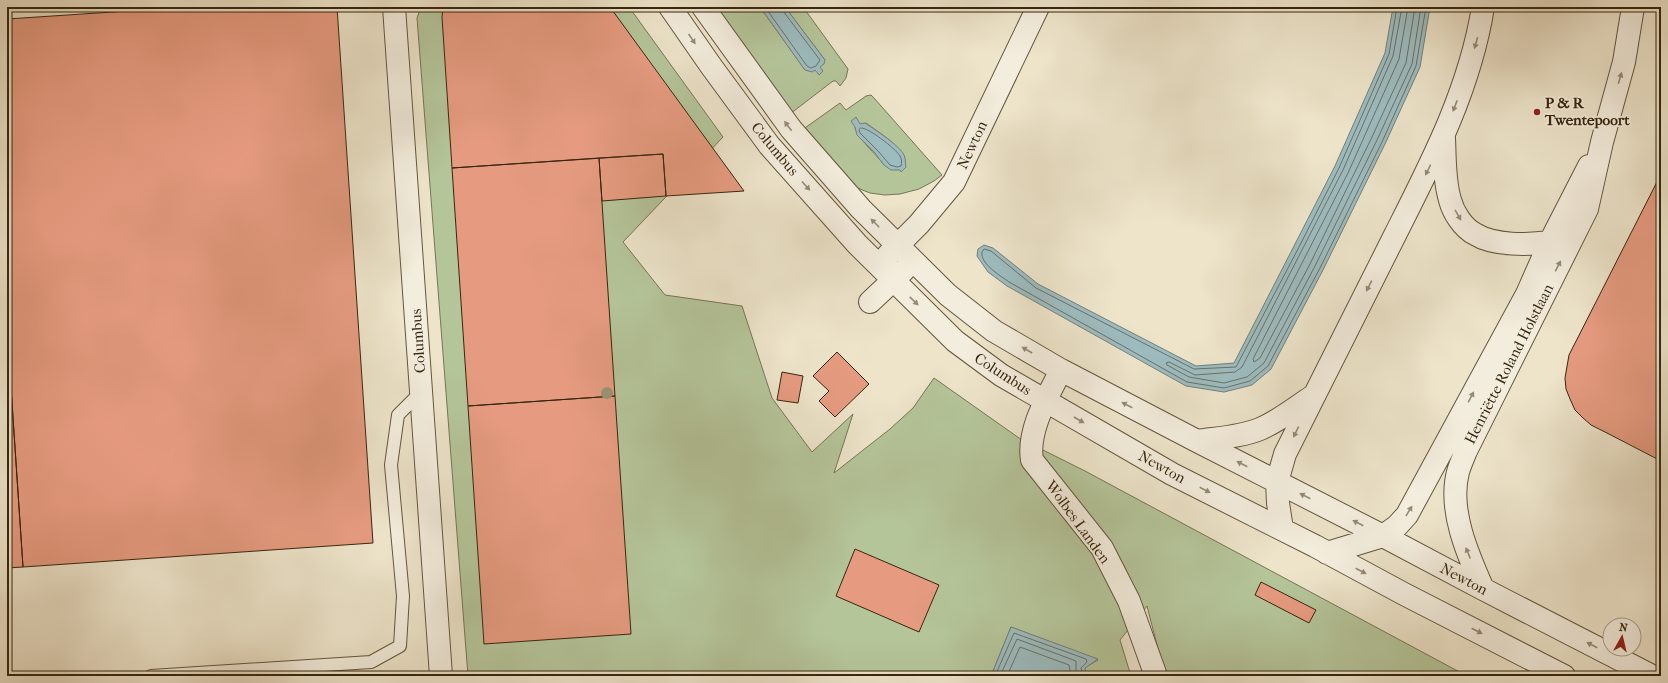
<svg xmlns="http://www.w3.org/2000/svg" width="1668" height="683" viewBox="0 0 1668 683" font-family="'IM FELL French Canon',serif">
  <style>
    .green { fill: #b5c59a; stroke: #767654; fill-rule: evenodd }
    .water { fill: #9dbcc0; stroke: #748079 }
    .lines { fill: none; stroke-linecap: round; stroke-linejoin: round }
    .shore { stroke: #6a7167; stroke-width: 1 }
    .building { fill: #e69b80; stroke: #37260e }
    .lane-casing { stroke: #64563d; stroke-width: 14 }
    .street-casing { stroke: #64563d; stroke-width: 24 }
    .lane { stroke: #f3eddd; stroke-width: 12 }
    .street { stroke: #f3eddd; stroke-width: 22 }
    .tree { fill: #9a9276 }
    .oneway { fill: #958a76 }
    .poi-dot { fill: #8f2418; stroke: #f3eddd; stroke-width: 1.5 }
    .labels { text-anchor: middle; stroke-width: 3.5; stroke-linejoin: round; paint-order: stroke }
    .poi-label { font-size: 15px; font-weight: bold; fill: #37260e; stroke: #f3eddd; text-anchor: start }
    .street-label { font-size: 15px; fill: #37260e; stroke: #f3eddd }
  </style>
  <rect width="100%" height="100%" fill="#ede4ca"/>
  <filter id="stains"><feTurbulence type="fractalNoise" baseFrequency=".005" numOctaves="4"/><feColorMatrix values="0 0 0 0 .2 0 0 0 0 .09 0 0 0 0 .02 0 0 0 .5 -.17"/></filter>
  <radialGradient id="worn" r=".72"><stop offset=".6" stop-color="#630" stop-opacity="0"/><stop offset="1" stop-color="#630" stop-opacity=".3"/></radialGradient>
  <!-- green -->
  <path class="green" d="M 421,7 L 629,7 L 723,137 L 623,242 L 665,295 L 742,306 L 772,398 L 812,452 L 853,414 L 834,473 L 890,429 L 913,408 L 934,378 L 1019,438 L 1085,471 L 1467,676 L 1165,676 L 1147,606 L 1120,640 L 1131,676 L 1087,676 L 1084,668 L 1098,660 L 1011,627 L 991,676 L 468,676 L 417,18 Z
    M 713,7 L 760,7 L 805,70 C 815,70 819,69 825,60 L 785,7 L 803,7 L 848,69 L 846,78 L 840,86 L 836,81 L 833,81 L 790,114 Z
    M 871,95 L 874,98 L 942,175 L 934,181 L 919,189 L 900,194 L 885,195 L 870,193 L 855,187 L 802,130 L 840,103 L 846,110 L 866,96 ZM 866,123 C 878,132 908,149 905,166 L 884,165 C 877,155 856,137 855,127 Z"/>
  <!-- water -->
  <path class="water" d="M 760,7 L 785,7 L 825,60 L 824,64 L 820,67 L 823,71 L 819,75 L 815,70 L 812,72 L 805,70 Z
    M 1393,7 L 1430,7 L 1420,67 L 1385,144 L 1323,270 L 1271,369 L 1252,385 L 1224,392 L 1186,386 L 1007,286 L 988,272 L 977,256 L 978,249 L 984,245 L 993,248 L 1038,284 L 1196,366 L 1234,363 L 1335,166 L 1385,53 Z
    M 856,117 L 860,124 L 865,123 C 875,130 899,145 904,155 C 906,159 905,163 906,167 L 901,172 L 900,170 L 891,170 L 884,165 L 875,153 L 857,135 L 855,127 L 851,121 Z
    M 1011,627 L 1098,659 L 1085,668 L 1087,676 L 991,676 Z"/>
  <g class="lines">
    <!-- shore -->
    <path class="shore" d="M 765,7 L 807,66 L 811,68 L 816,66 L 820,60 L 783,11 L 782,7
      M 1397,7 L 1389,54 L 1339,168 L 1298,249 L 1236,367 L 1194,369 L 1036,288 L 991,251 L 984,249 L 982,252 C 980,264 1001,276 1009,282 L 1187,382 L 1224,388 L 1250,381 L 1268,366 L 1320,268 L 1382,142 L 1416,66 L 1426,7
      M 1402,7 L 1393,56 L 1343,170 L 1242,367 L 1235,372 L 1195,375 L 1169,362 L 1166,363 L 1167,365 L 1189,377 L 1224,383 L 1247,377 L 1264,363 L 1315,266 L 1377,140 L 1412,64 L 1421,7
      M 1408,7 L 1399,59 L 1348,173 L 1253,359 L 1254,362 L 1260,358 L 1310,264 L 1372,137 L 1406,63 L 1415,7
      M 861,128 C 868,127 896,149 900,156 C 902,160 902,162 901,166 L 897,167 L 890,165 L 878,151 L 860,133 L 859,130 Z
      M 995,676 L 1014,633 L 1086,659 L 1087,662 L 1081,668 L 1083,676
      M 1000,676 L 1017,639 L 1076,661 L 1076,670 L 1078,676
      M 1007,676 L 1020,647 L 1069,665 L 1071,676"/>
  </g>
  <!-- building -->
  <path class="building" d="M 188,7 L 337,7 L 373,543 L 23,567 L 7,328 L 7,19 Z
    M 443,7 L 610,7 L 744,191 L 666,196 L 663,154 L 452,168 L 442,17 Z
    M 663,154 L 666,196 L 602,201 L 599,158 Z
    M 599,158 L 615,396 L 468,406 L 452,168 Z
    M 1661,174 L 1661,461 L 1607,433 L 1591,425 L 1583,418 L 1575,410 L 1570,399 L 1566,389 L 1565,378 L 1569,355 Z
    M 7,328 L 23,567 L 7,568 Z
    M 837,352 L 869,384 L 835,417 L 819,401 L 829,391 L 813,376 Z
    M 782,372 L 803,376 L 798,403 L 777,400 Z
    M 615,396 L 631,634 L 484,644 L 468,406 Z
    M 855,549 L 939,585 L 919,632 L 836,596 Z
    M 1261,582 L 1316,610 L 1309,623 L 1255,595 Z"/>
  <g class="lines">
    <!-- lane casing -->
    <g class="lane-casing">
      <path id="lane" d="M 151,676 L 371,662 L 400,646 L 403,596 L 391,465 L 398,415 L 421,392"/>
    </g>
    <!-- street casing -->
    <g class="street-casing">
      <path id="street" d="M 394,7 L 441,676
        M 670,7 L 711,66 L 769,145 L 857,244 L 955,341 L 1001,375 L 1172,474 L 1315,546 L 1404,594 L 1564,676
        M 703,7 L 791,129 L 861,209 L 948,295 L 994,331 L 1061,370 L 1197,441 L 1383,536 L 1483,589 L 1652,676
        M 1444,138 C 1445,158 1444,180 1450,200 C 1453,212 1463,228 1475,234 C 1494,246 1529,245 1550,242
        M 888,255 L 919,224 L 954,182 L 1038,7
        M 870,302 L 904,270
        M 1061,370 C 1048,396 1027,430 1032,460 L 1102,548 L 1129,601 L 1156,676
        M 1197,441 C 1217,438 1241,437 1260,429 C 1279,421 1296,407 1313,396
        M 1282,529 L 1278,503 L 1277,482 L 1285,454 C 1321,381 1358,308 1395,235 C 1432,162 1470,89 1483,7
        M 1327,553 L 1383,536 L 1397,526 L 1407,515 L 1527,294 L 1550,242 L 1589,166
        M 1483,589 C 1468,555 1448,510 1458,472 C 1460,465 1463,458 1466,451 L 1587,209 L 1602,142 L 1624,62 L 1633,7"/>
    </g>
    <!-- lane -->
    <use href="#lane" class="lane"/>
    <!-- street -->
    <use href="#street" class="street"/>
  </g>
  <!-- trees -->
  <circle class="tree" cx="607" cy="393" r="6"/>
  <!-- one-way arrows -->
  <defs><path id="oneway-solid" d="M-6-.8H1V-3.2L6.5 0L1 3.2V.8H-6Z"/></defs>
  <g class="oneway">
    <use href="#oneway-solid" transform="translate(692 39) rotate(56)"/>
    <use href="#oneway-solid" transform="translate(1476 43) rotate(105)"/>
    <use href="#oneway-solid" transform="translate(1620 78) rotate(-74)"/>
    <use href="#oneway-solid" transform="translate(1455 106) rotate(111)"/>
    <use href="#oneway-solid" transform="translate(788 126) rotate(-127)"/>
    <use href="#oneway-solid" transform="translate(1428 170) rotate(116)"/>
    <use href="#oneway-solid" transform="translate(806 186) rotate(48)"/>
    <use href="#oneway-solid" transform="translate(1458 215) rotate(60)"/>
    <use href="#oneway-solid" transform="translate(875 223) rotate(-135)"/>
    <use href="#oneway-solid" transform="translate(1558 266) rotate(-63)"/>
    <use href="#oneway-solid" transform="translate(1369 286) rotate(117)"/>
    <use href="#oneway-solid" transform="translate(914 301) rotate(44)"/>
    <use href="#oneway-solid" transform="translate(1027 350) rotate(-150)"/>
    <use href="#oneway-solid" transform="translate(1471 397) rotate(-62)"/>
    <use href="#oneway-solid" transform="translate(1127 405) rotate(-152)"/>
    <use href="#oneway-solid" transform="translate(1079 420) rotate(30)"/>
    <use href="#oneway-solid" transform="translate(1296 432) rotate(116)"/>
    <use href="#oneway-solid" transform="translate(1242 464) rotate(-153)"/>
    <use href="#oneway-solid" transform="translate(1205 490) rotate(27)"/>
    <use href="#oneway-solid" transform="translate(1305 496) rotate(-153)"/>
    <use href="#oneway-solid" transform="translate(1409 511) rotate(-59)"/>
    <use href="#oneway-solid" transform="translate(1358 523) rotate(-153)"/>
    <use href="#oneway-solid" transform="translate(1468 553) rotate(-112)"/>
    <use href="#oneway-solid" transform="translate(1361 571) rotate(28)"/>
    <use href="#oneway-solid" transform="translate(1477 631) rotate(27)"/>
    <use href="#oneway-solid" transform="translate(1592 645) rotate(-153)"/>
  </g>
  <!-- markers -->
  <circle class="poi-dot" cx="1537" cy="112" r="4"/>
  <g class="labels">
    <!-- poi labels -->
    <g class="poi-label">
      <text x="1545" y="108">P &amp; R<tspan x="1545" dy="17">Twentepoort</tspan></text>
    </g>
    <!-- street labels -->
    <g class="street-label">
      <text transform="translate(972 145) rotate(-65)" y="5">Newton</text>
      <text transform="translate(775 149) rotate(50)" y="5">Columbus</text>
      <text transform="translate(418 341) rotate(-94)" y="5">Columbus</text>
      <text transform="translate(1509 364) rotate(-63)" y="5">Henriëtte Roland Holstlaan</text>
      <text transform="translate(1003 374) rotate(33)" y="5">Columbus</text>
      <text transform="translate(1162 467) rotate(29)" y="5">Newton</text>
      <text transform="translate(1078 522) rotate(54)" y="5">Wolbes Landen</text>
      <text transform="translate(1464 579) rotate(28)" y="5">Newton</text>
    </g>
  </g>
  <!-- margin -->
  <rect width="1668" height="683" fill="none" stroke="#ede4ca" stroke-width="24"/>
  <rect x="8" y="8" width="1652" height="667" fill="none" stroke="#37260e" stroke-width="2"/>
  <rect x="12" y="12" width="1644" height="659" fill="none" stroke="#37260e"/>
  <!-- north arrow -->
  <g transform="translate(1622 637) rotate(8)"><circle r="19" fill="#f3eddd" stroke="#a89d8a"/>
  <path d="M0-3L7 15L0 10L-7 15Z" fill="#8f2418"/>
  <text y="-6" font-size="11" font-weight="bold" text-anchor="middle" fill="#37260e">N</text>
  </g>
  <rect width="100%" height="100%" filter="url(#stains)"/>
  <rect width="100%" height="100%" fill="url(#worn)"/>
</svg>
